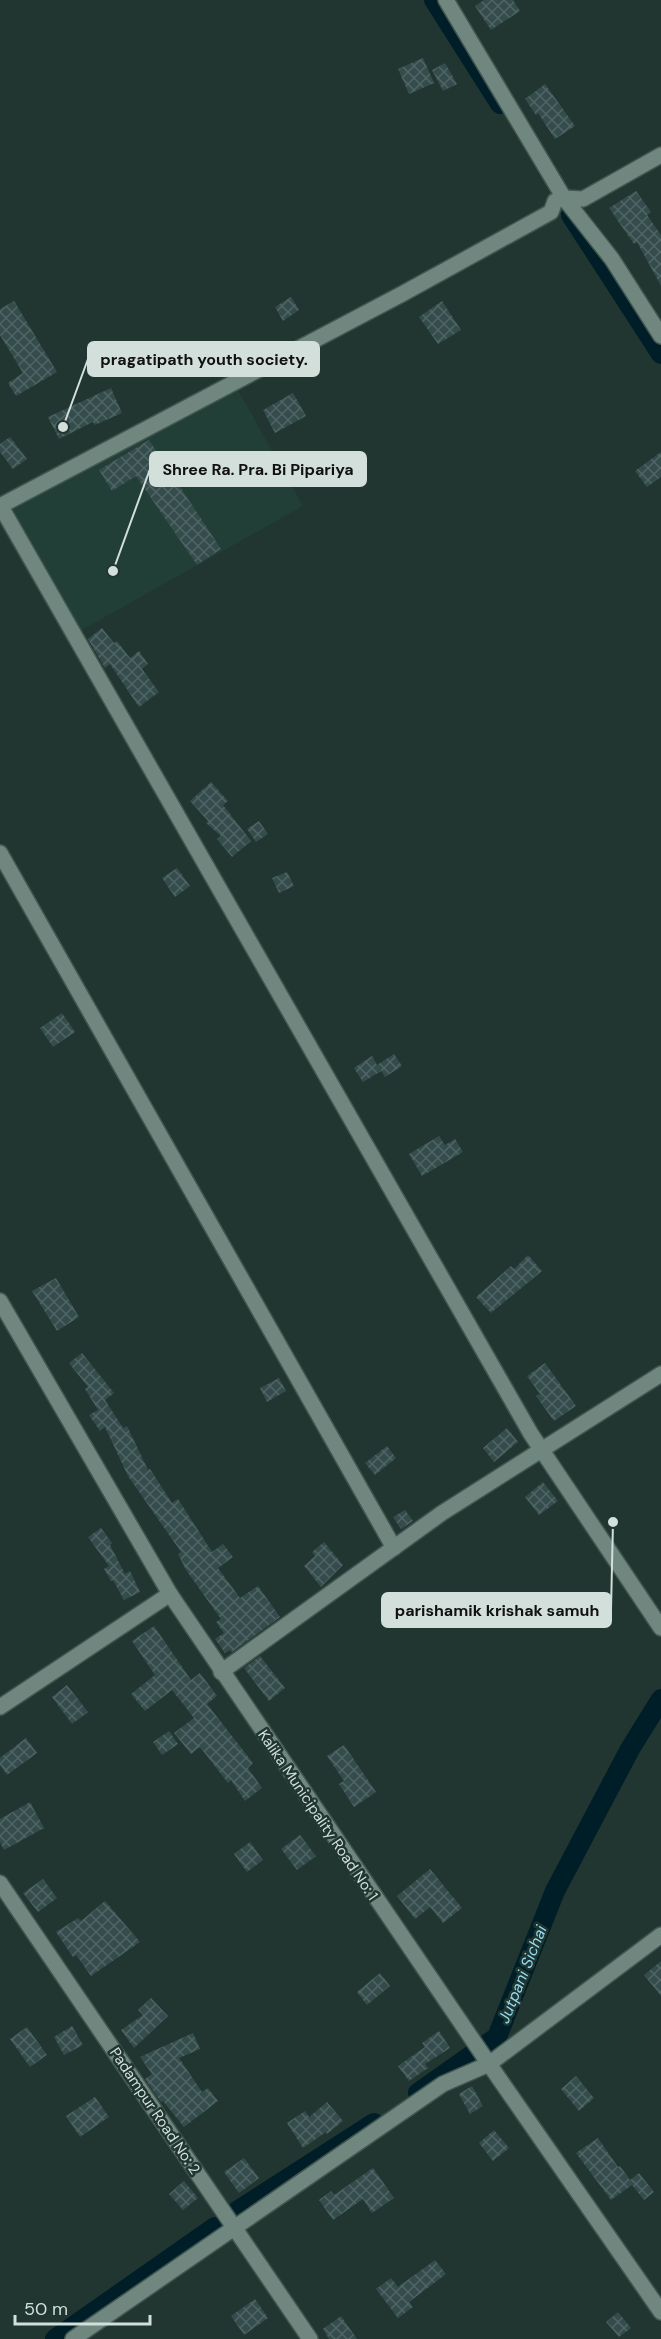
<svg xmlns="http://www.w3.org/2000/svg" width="661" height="2339" viewBox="0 0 661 2339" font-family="'DM Sans',sans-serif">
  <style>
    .built { fill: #213f36 }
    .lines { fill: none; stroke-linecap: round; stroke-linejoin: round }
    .canal { stroke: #001e27; stroke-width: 20 }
    .building { fill: url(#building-cross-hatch) }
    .street-casing { stroke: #41544f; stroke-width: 18 }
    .secondary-casing { stroke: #41544f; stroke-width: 18 }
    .street { stroke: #6f877f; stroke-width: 15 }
    .secondary { stroke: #6f877f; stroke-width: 15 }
    .labels { text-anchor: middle; stroke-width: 5; stroke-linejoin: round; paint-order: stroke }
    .street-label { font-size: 15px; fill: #d2dfdb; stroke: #213630 }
    .water-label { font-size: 16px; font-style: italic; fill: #90dcf4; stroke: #213630 }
    .leader { fill: none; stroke: #d2dfdb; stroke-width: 2 }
    .callout-dot { fill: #d2dfdb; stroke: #213630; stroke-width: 2 }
    .callout { fill: #d2dfdb; stroke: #d2dfdb; stroke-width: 2 }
    .callout-label { font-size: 16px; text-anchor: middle; font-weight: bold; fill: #111 }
  </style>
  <defs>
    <pattern id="building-cross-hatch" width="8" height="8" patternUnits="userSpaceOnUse" patternTransform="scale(1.5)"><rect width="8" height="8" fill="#344c4c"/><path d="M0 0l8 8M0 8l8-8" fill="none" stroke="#506565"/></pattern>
  </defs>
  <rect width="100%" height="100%" fill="#213630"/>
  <!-- built -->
  <path class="built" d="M 238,390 L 303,506 L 73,635 L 1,506 Z"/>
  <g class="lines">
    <!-- canal -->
    <path class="canal" d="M 434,0 L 500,104
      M 571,215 L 661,354
      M 418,2093 L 497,2037 L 555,1891 L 630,1749 L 661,1699
      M 237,2211 L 374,2123
      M 55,2339 L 215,2227"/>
  </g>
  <!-- building -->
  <path class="building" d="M 484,0 L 513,0 L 520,11 L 491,30 L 475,6 Z
    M 423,58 L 434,83 L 409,94 L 398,69 Z
    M 445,63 L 457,84 L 443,91 L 432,70 Z
    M 545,84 L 575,126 L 555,139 L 538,113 L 536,115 L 525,99 Z
    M 636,191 L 651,212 L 647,215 L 661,235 L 661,286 L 637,242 L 634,244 L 609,208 Z
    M 291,297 L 299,310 L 283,321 L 275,307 Z
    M 14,301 L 57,372 L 16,396 L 8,383 L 23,373 L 0,335 L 0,309 Z
    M 442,301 L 461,330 L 438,344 L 419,317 Z
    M 111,388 L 122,413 L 95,425 L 93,422 L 59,439 L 48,417 Z
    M 293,393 L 306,416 L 275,433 L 263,410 Z
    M 10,437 L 27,459 L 13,469 L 0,452 L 0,444 Z
    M 149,440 L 221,549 L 197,565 L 136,476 L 112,491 L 99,470 Z
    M 661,452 L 661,477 L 647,487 L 635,471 Z
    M 102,628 L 114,643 L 117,641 L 130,658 L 139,651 L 148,664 L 142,669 L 159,692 L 139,707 L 110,664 L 105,668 L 88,639 Z
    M 211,782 L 228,801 L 223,805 L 251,841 L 232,857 L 217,839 L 221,836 L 206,823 L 208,821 L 190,801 Z
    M 259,821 L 268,834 L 256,842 L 247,829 Z
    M 177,868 L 190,886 L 175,897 L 162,878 Z
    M 287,872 L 294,886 L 279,893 L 272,878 Z
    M 62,1013 L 75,1032 L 53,1047 L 40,1028 Z
    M 394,1054 L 402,1066 L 385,1077 L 379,1067 L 381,1071 L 363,1082 L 354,1068 L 372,1056 L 377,1065 Z
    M 439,1136 L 445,1145 L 455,1139 L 463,1152 L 422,1176 L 409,1154 Z
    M 528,1255 L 542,1271 L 491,1313 L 476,1297 L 511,1266 L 514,1269 Z
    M 56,1278 L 79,1317 L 57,1331 L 32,1291 Z
    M 82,1353 L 114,1393 L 105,1400 L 123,1428 L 127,1426 L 148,1470 L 150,1469 L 172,1503 L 178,1499 L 212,1552 L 223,1544 L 233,1557 L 218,1568 L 240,1598 L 258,1586 L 280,1617 L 232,1652 L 230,1650 L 225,1653 L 215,1639 L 224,1633 L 216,1622 L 221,1619 L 186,1570 L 178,1554 L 181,1552 L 128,1476 L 105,1427 L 100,1431 L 89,1415 L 98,1410 L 85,1389 L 88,1387 L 69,1363 Z
    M 545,1363 L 576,1406 L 554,1421 L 536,1396 L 540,1394 L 527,1376 Z
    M 279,1378 L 286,1391 L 267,1402 L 260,1388 Z
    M 507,1428 L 518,1442 L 494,1462 L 483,1448 Z
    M 387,1446 L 396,1458 L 375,1475 L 365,1463 Z
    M 543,1482 L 558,1501 L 539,1515 L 525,1497 Z
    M 405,1510 L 413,1521 L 401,1529 L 393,1517 Z
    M 101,1528 L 112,1543 L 110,1545 L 125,1574 L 130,1571 L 140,1592 L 124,1600 L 113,1580 L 111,1581 L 104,1569 L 109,1566 L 88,1537 Z
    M 324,1542 L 343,1565 L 321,1587 L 304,1566 L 315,1556 L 312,1552 Z
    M 154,1626 L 191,1680 L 200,1673 L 217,1696 L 207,1704 L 253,1763 L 248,1768 L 262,1788 L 245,1801 L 231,1780 L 228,1783 L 200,1747 L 191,1754 L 174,1733 L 194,1718 L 172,1690 L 145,1711 L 131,1694 L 155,1675 L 132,1641 Z
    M 260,1656 L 285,1688 L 269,1701 L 244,1668 Z
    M 67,1685 L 88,1712 L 72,1724 L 52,1697 Z
    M 169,1731 L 178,1744 L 162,1755 L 153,1742 Z
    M 26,1738 L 37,1753 L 7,1775 L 0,1765 L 0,1758 Z
    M 344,1745 L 376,1792 L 354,1807 L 339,1784 L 344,1781 L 327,1756 Z
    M 30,1802 L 44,1828 L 4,1850 L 0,1842 L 0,1819 Z
    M 300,1835 L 316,1856 L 297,1870 L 281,1849 Z
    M 250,1842 L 263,1860 L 247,1872 L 234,1854 Z
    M 430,1869 L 462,1908 L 443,1923 L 430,1907 L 415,1919 L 397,1896 Z
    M 43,1879 L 57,1898 L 38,1912 L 23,1893 Z
    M 105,1901 L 140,1942 L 91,1976 L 76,1955 L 73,1957 L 56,1932 L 78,1918 L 81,1921 Z
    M 661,1961 L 661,1996 L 644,1975 Z
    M 380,1973 L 390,1986 L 367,2005 L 357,1992 Z
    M 151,1998 L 168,2016 L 134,2048 L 121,2030 L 143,2015 L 138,2010 Z
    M 72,2026 L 83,2045 L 64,2055 L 54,2037 Z
    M 27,2027 L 47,2055 L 30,2067 L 10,2039 Z
    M 439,2031 L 450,2048 L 425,2064 L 428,2068 L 409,2081 L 398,2066 L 425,2047 L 422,2043 Z
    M 193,2033 L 200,2049 L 179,2058 L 202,2092 L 208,2088 L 218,2101 L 184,2127 L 163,2101 L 161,2102 L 145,2079 L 152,2074 L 140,2057 Z
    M 576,2076 L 594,2098 L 579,2111 L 561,2089 Z
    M 472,2086 L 483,2106 L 470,2114 L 459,2094 Z
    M 95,2097 L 109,2117 L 80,2137 L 66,2116 Z
    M 327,2102 L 343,2121 L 327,2134 L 326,2132 L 303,2148 L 287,2123 L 305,2111 L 309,2117 Z
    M 494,2130 L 509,2148 L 493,2161 L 479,2143 Z
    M 598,2138 L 618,2167 L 620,2166 L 630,2180 L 639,2173 L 654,2192 L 644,2200 L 632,2185 L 611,2200 L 576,2153 Z
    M 244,2158 L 259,2178 L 239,2193 L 224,2172 Z
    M 373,2168 L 394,2198 L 372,2213 L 363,2199 L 333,2220 L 319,2200 L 331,2191 L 334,2195 Z
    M 184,2181 L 198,2198 L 183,2210 L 169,2194 Z
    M 435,2260 L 446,2274 L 409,2302 L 413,2307 L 398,2318 L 376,2289 L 391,2278 L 398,2287 Z
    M 255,2299 L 268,2318 L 244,2335 L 231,2316 Z
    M 618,2312 L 631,2328 L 619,2337 L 606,2322 Z
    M 341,2316 L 357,2339 L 329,2339 L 323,2329 Z"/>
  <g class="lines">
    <!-- street casing -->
    <g class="street-casing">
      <path id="street" d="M 446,0 L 564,198 L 612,259 L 661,336
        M 0,505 L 531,1434 L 661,1628
        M 0,506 L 402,294 L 551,212 L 555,201 L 564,198 L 583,199 L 661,155
        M 0,853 L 394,1548
        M 221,1672 L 442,1513 L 661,1374
        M 0,1707 L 170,1594
        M 0,1883 L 310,2339
        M 73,2339 L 443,2084 L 489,2064 L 661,1935"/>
    </g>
    <!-- secondary casing -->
    <g class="secondary-casing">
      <path id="secondary" d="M 0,1301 L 170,1594 L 489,2064 L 661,2312"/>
    </g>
    <!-- street -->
    <use href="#street" class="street"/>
    <!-- secondary -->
    <use href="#secondary" class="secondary"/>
  </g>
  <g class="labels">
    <!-- street labels -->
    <g class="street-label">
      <text transform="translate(318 1815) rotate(56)" y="5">Kalika Municipality Road No: 1</text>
      <text transform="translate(155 2111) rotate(56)" y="5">Padampur Road No: 2</text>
    </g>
    <!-- water labels -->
    <g class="water-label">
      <text transform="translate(522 1974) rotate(-68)" y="6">Jutpani Sichai</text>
    </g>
  </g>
  <!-- callouts -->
  <path class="leader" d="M63 427L88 359M113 571L150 469M613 1522L611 1610"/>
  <g class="callout-dot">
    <circle cx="63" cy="427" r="6"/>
    <circle cx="113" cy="571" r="6"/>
    <circle cx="613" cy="1522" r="6"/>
  </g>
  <g class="callout">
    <rect x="88" y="342" width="231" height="34" rx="6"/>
    <rect x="150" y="452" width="216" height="34" rx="6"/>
    <rect x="382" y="1593" width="229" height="34" rx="6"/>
  </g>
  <g class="callout-label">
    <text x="204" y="365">pragatipath youth society.</text>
    <text x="258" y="475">Shree Ra. Pra. Bi Pipariya</text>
    <text x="497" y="1616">parishamik krishak samuh</text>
  </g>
  <!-- scale -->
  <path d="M15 2315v9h135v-9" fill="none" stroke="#d2dfdb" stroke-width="3"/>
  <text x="24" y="2315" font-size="18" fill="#d2dfdb" stroke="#213630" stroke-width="4.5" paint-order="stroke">50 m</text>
</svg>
